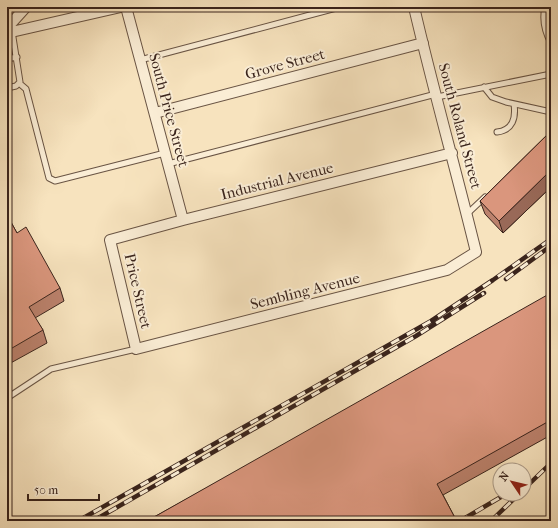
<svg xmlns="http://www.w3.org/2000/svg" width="558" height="528" viewBox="0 0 558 528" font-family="'IM FELL French Canon',serif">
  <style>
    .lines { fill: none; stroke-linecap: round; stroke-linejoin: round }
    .lane-casing { stroke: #695444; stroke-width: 7 }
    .street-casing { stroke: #695444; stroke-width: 12 }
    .lane { stroke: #faedd5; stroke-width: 5 }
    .street { stroke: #faedd5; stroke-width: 10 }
    .rail-casing { stroke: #3a241c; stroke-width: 4.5 }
    .rail { stroke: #faedd5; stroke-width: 3; stroke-dasharray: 9; stroke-linecap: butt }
    .wall { fill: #bb816c; stroke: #3a241c }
    .shaded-wall { fill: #996958; stroke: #3a241c }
    .building { fill: #da967d; stroke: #3a241c }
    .labels { text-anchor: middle; stroke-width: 4; stroke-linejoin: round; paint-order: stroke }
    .street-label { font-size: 15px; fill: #3a241c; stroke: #faedd5 }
  </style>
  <rect width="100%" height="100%" fill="#f7e3be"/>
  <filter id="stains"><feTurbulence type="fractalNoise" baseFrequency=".005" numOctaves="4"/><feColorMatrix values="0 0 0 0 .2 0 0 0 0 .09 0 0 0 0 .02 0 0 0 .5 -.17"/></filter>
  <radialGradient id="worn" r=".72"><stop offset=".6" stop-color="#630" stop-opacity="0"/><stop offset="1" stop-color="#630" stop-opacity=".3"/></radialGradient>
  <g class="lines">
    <!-- lane casing -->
    <g class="lane-casing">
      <path id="lane" d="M 545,7 C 542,20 545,32 551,43
        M 7,59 L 17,57
        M 140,60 L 340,7
        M 19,83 L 26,89 L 49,178 L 55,181 L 165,153
        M 484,87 L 492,97 L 506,102 L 551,112
        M 7,88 L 16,86 L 20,82 L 12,31
        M 437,97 L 551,74
        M 497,132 C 513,130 516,118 514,104
        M 168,164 L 436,94
        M 467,214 L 485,197
        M 7,398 L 51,369 L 136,349"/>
    </g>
    <!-- street casing -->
    <g class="street-casing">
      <path id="street" d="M 126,7 L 183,220
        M 414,7 C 433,89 456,170 476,252 L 447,270 L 136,349 L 110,240 L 183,220 L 452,153
        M 7,28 L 26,7
        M 7,33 L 121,7
        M 155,113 L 423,43"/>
    </g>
    <!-- lane -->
    <use href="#lane" class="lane"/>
    <!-- street -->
    <use href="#street" class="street"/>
    <!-- rail casing -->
    <g class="rail-casing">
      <path id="rail" d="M 506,279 L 548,248
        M 524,489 L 551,463
        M 78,521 L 431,321 L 493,280 L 551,239
        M 93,521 L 416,336 L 484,293
        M 460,521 L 506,494
        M 491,521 L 519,494"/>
    </g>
    <!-- rail -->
    <use href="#rail" class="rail"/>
  </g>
  <!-- wall -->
  <path class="wall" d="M 551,131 L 551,187 L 503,233 L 485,214 L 480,201 Z
    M 7,215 L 17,233 L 60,288 L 64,301 L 35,318 L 43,330 L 47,343 L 7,365 Z
    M 551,297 L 551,435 L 443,495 L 454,516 L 456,521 L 147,521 Z"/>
  <!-- shaded-wall -->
  <path class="shaded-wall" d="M 551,170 L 551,187 L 503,233 L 499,221 Z"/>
  <!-- building -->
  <path class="building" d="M 551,131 L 551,170 L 499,221 L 480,201 Z
    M 7,215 L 17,233 L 26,227 L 60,288 L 29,307 L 43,330 L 7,351 Z
    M 549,294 L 551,297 L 551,357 L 547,359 L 551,366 L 551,420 L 437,484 L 454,516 L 445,521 L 147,521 Z"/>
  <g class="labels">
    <!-- street labels -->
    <g class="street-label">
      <text transform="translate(285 64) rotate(-15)" y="5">Grove Street</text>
      <text transform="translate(169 110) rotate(75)" y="5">South Price Street</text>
      <text transform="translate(460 126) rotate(75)" y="5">South Roland Street</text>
      <text transform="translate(277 181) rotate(-14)" y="5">Industrial Avenue</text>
      <text transform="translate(138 291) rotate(77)" y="5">Price Street</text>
      <text transform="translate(305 291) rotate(-14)" y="5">Sembling Avenue</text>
    </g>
  </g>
  <!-- margin -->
  <rect width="558" height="528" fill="none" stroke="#f7e3be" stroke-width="24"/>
  <rect x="8" y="8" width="542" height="512" fill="none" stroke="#3a241c" stroke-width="2"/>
  <rect x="12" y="12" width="534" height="504" fill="none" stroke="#3a241c"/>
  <!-- north arrow -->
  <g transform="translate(512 482) rotate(305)"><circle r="19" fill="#faedd5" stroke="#ad9d8b"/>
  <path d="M0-3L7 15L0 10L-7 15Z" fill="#8f2418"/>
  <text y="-6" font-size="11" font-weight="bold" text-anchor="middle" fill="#3a241c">N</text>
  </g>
  <!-- scale -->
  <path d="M28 494v6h71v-6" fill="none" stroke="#3a241c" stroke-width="2"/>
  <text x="34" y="494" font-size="12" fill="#3a241c" stroke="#faedd5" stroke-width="3" paint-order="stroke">50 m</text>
  <rect width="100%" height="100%" filter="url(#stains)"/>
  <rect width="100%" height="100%" fill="url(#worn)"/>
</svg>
